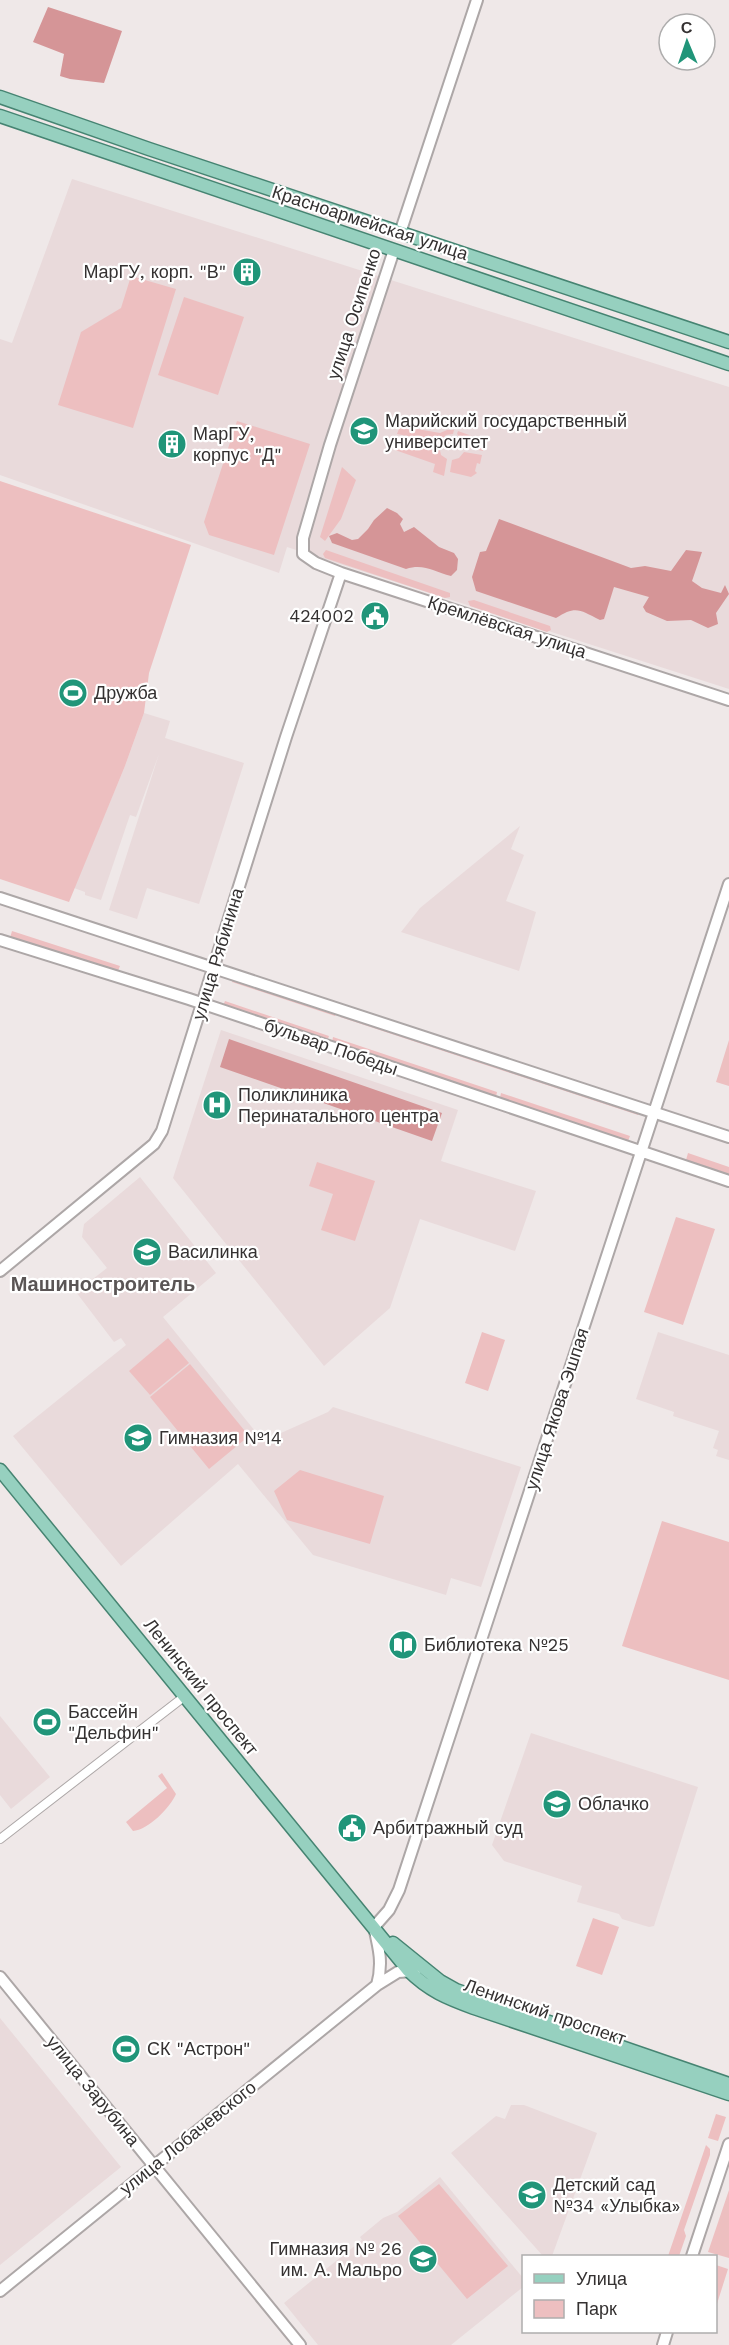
<svg xmlns="http://www.w3.org/2000/svg" width="729" height="2345" viewBox="0 0 729 2345" font-family="'Work Sans',sans-serif">
  <style>
    .built { fill: #e9dadb }
    .green { fill: #edbfc0 }
    .forest { fill: #d59597 }
    .lines { fill: none; stroke-linecap: round; stroke-linejoin: round }
    .street-casing { stroke: #ada7a7; stroke-width: 10 }
    .secondary-casing { stroke: #ada7a7; stroke-width: 14 }
    .primary-casing { stroke: #468472; stroke-width: 15 }
    .street { stroke: #fff; stroke-width: 8 }
    .secondary { stroke: #fff; stroke-width: 10 }
    .primary { stroke: #96d0bf; stroke-width: 12 }
    .labels { text-anchor: middle; stroke-width: 4.5; stroke-linejoin: round; paint-order: stroke }
    .street-label { font-size: 18px; fill: #343131; stroke: #fff }
    .poi-label { font-size: 18px; fill: #343131; stroke: #fff; text-anchor: start }
    .neighbourhood-label { font-size: 20px; font-weight: bold; fill: #5a5555; stroke: #fff }
  </style>
  <rect width="100%" height="100%" fill="#efe8e8"/>
  <!-- built -->
  <path class="built" d="M 72,179 L 729,387 L 729,689 L 287,547 L 279,573 L 0,475 L 0,339 L 12,343 Z
    M 144,713 L 170,721 L 165,738 L 244,763 L 199,904 L 147,888 L 137,919 L 109,910 L 159,754 L 136,817 L 130,815 L 101,900 L 85,895 L 85,892 L 74,888 L 125,766 Z
    M 520,826 L 511,849 L 524,855 L 506,901 L 536,912 L 519,971 L 401,932 L 420,908 Z
    M 221,1030 L 458,1110 L 441,1161 L 536,1191 L 515,1251 L 420,1219 L 390,1308 L 324,1366 L 173,1178 Z
    M 140,1177 L 216,1273 L 163,1317 L 263,1441 L 328,1412 L 333,1407 L 521,1467 L 481,1587 L 451,1578 L 446,1595 L 313,1555 L 238,1464 L 121,1566 L 13,1436 L 126,1345 L 121,1338 L 114,1342 L 76,1292 L 107,1268 L 82,1237 L 84,1224 Z
    M 658,1332 L 729,1355 L 729,1460 L 716,1456 L 718,1450 L 713,1448 L 719,1431 L 673,1416 L 674,1412 L 636,1399 Z
    M 0,1716 L 50,1777 L 11,1809 L 0,1795 Z
    M 531,1733 L 698,1787 L 654,1926 L 649,1927 L 622,1919 L 619,1914 L 577,1902 L 582,1886 L 504,1861 L 492,1845 Z
    M 0,2018 L 121,2167 L 0,2265 Z
    M 511,2105 L 524,2105 L 597,2133 L 552,2256 L 543,2256 L 451,2153 L 496,2116 L 505,2119 Z
    M 440,2177 L 523,2278 L 523,2287 L 451,2345 L 318,2345 L 284,2303 L 362,2240 L 360,2237 L 383,2218 L 397,2212 Z"/>
  <!-- green -->
  <path class="green" d="M 131,276 L 176,289 L 133,428 L 58,405 L 81,332 L 121,308 Z
    M 184,297 L 244,317 L 218,395 L 158,375 Z
    M 237,421 L 310,444 L 274,555 L 209,535 L 204,522 Z
    M 400,426 L 440,433 L 447,430 L 454,430 L 453,434 L 446,435 L 439,442 L 397,434 Z
    M 458,431 L 483,440 L 485,445 L 483,451 L 465,447 L 462,439 L 457,434 Z
    M 400,439 L 439,446 L 441,455 L 447,459 L 444,476 L 433,472 L 435,464 L 395,450 Z
    M 464,452 L 482,455 L 480,464 L 477,463 L 475,471 L 477,473 L 471,477 L 450,472 L 452,460 L 459,458 Z
    M 342,467 L 356,480 L 341,519 L 325,541 L 320,537 Z
    M 0,481 L 191,545 L 149,673 L 144,713 L 125,766 L 69,902 L 0,879 Z
    M 326,550 L 450,593 L 450,597 L 445,598 L 325,558 L 323,554 Z
    M 474,600 L 550,626 L 551,630 L 547,632 L 470,606 L 468,601 Z
    M 12,931 L 120,966 L 117,973 L 10,938 Z
    M 233,977 L 337,1010 L 335,1016 L 232,982 Z
    M 225,1001 L 329,1036 L 327,1041 L 223,1006 Z
    M 342,1012 L 640,1110 L 638,1115 L 340,1017 Z
    M 333,1037 L 497,1092 L 496,1097 L 332,1042 Z
    M 729,1040 L 729,1086 L 716,1082 Z
    M 501,1093 L 630,1136 L 628,1141 L 500,1098 Z
    M 688,1153 L 729,1167 L 729,1174 L 686,1160 Z
    M 317,1162 L 375,1181 L 355,1241 L 321,1230 L 333,1194 L 309,1186 Z
    M 676,1217 L 715,1229 L 683,1325 L 644,1312 Z
    M 482,1332 L 505,1340 L 488,1391 L 465,1383 Z
    M 168,1338 L 189,1363 L 150,1395 L 129,1371 Z
    M 190,1364 L 249,1436 L 209,1469 L 150,1397 Z
    M 300,1470 L 384,1496 L 370,1544 L 287,1520 L 274,1491 Z
    M 662,1521 L 729,1542 L 729,1680 L 622,1646 Z
    M 162,1773 L 176,1794 C 170,1808 148,1830 133,1831 L 126,1822 L 167,1788 L 158,1776 Z
    M 593,1918 L 619,1927 L 602,1975 L 576,1966 Z
    M 716,2114 L 726,2117 L 718,2141 L 708,2138 Z
    M 706,2145 L 710,2149 L 710,2155 L 684,2230 L 686,2236 L 679,2256 L 668,2256 Z
    M 439,2184 L 508,2266 L 467,2299 L 398,2216 Z
    M 729,2190 L 729,2258 L 708,2252 Z
    M 716,2265 L 728,2269 L 716,2307 Z"/>
  <!-- forest -->
  <path class="forest" d="M 48,7 L 122,31 L 104,83 L 70,79 L 60,76 L 64,54 L 33,42 Z
    M 387,508 L 397,513 L 403,519 L 400,524 L 404,532 L 414,527 L 439,547 L 454,553 L 458,559 L 457,570 L 451,576 C 434,572 424,563 406,569 L 332,543 L 329,536 L 337,533 L 352,540 L 358,539 L 368,529 L 374,520 Z
    M 499,519 L 631,568 L 645,566 L 671,571 L 686,550 L 702,552 L 692,581 L 702,588 L 721,593 L 725,585 L 729,594 L 716,613 L 718,624 L 708,628 L 691,620 L 667,621 L 646,612 L 643,607 L 649,597 L 614,587 L 604,619 L 600,620 C 580,610 576,605 556,618 L 476,591 L 472,577 L 480,552 L 486,551 Z
    M 229,1039 L 442,1113 L 432,1141 L 220,1067 Z"/>
  <g class="lines">
    <!-- street casing -->
    <g class="street-casing">
      <path id="street" d="M 0,1839 L 185,1696"/>
    </g>
    <!-- secondary casing -->
    <g class="secondary-casing">
      <path id="secondary" d="M 400,233 L 477,0
        M 394,250 L 330,445 L 303,538 L 303,554 L 316,563 L 341,573 L 729,700
        M 0,898 L 729,1137
        M 0,940 L 189,999 L 729,1181
        M 0,1271 L 142,1154 L 154,1144 L 162,1131 L 286,737 L 341,573
        M 0,1977 L 300,2345
        M 377,1985 C 383,1964 379,1948 374,1927 L 389,1910 L 399,1890 L 729,884
        M 692,2256 L 729,2144
        M 0,2291 L 377,1985 L 398,1972 L 415,1971
        M 663,2345 L 667,2332"/>
    </g>
    <!-- primary casing -->
    <g class="primary-casing">
      <path id="primary" d="M 0,97 L 149,149 L 729,342
        M 0,116 L 729,364
        M 0,1470 L 408,1970 C 429,1991 447,1998 474,2008 L 729,2094
        M 393,1943 L 440,1981 L 456,1990 L 729,2084"/>
    </g>
    <!-- street -->
    <use href="#street" class="street"/>
    <!-- secondary -->
    <use href="#secondary" class="secondary"/>
    <!-- primary -->
    <use href="#primary" class="primary"/>
  </g>
  <!-- icons -->
  <defs>
    <g id="building-disc" transform="scale(1.5)"><circle r="9.5" fill="#209579" stroke="#fff"/><path d="M-4-6H4V6H1V3H-1V6H-4ZM-2.5-4.3h1.7v1.8h-1.7ZM.8-4.3h1.7v1.8H.8ZM-2.5-1h1.7V.8h-1.7ZM.8-1h1.7V.8H.8Z" fill="#fff"/></g>
    <g id="university-disc" transform="scale(1.5)"><circle r="9.5" fill="#209579" stroke="#fff"/><path d="M0-5L7-2L0 1L-7-2ZM-4 1L0 2.5L4 1V4Q0 6-4 4Z" fill="#fff"/></g>
    <g id="civic-disc" transform="scale(1.5)"><circle r="9.5" fill="#209579" stroke="#fff"/><path d="M-.6-6.5H3V-4.5H.6V-3L4-1V1h2V6H-6V1h2V-1L-.6-3ZM-1.2 2.5V6h2.4V2.5Z" fill="#fff"/></g>
    <g id="stadium-disc" transform="scale(1.5)"><circle r="9.5" fill="#209579" stroke="#fff"/><path d="M0-5a6.5 5 0 1 0 0 10a6.5 5 0 1 0 0-10ZM-3.5-1.8h7v3.6h-7Z" fill="#fff"/></g>
    <g id="hospital-disc" transform="scale(1.5)"><circle r="9.5" fill="#209579" stroke="#fff"/><path d="M-5-5h3v3.5h4V-5h3V5h-3V1.5h-4V5h-3Z" fill="#fff"/></g>
    <g id="school-disc" transform="scale(1.5)"><circle r="9.5" fill="#209579" stroke="#fff"/><path d="M0-5L7-2L0 1L-7-2ZM-4 1L0 2.5L4 1V4Q0 6-4 4Z" fill="#fff"/></g>
    <g id="library-disc" transform="scale(1.5)"><circle r="9.5" fill="#209579" stroke="#fff"/><path d="M-6-4Q-3-5.5-.7-3.5V5Q-3 3-6 4ZM6-4Q3-5.5 .7-3.5V5Q3 3 6 4Z" fill="#fff"/></g>
  </defs>
  <g fill-rule="evenodd">
    <use href="#building-disc" x="247" y="272"/>
    <use href="#university-disc" x="364" y="431"/>
    <use href="#building-disc" x="172" y="444"/>
    <use href="#civic-disc" x="375" y="616"/>
    <use href="#stadium-disc" x="73" y="693"/>
    <use href="#hospital-disc" x="217" y="1105"/>
    <use href="#school-disc" x="147" y="1252"/>
    <use href="#school-disc" x="138" y="1438"/>
    <use href="#library-disc" x="403" y="1645"/>
    <use href="#stadium-disc" x="47" y="1722"/>
    <use href="#school-disc" x="557" y="1804"/>
    <use href="#civic-disc" x="352" y="1828"/>
    <use href="#stadium-disc" x="126" y="2049"/>
    <use href="#school-disc" x="532" y="2195"/>
    <use href="#school-disc" x="423" y="2259"/>
  </g>
  <g class="labels">
    <!-- street labels -->
    <g class="street-label">
      <text transform="translate(370 223) rotate(18)" y="6">Красноармейская улица</text>
      <text transform="translate(354 314) rotate(-72)" y="6">улица Осипенко</text>
      <text transform="translate(507 627) rotate(18)" y="6">Кремлёвская улица</text>
      <text transform="translate(218 954) rotate(-73)" y="6">улица Рябинина</text>
      <text transform="translate(331 1047) rotate(19)" y="6">бульвар Победы</text>
      <text transform="translate(557 1409) rotate(-72)" y="6">улица Якова Эшпая</text>
      <text transform="translate(201 1687) rotate(51)" y="6">Ленинский проспект</text>
      <text transform="translate(545 2012) rotate(19)" y="6">Ленинский проспект</text>
      <text transform="translate(93 2091) rotate(51)" y="6">улица Зарубина</text>
      <text transform="translate(188 2138) rotate(-39)" y="6">улица Лобачевского</text>
    </g>
    <!-- poi labels -->
    <g class="poi-label">
      <text x="226" y="278" text-anchor="end">МарГУ, корп. "В"</text>
      <text x="385" y="427">Марийский государственный<tspan x="385" dy="21">университет</tspan></text>
      <text x="193" y="440">МарГУ,<tspan x="193" dy="21">корпус "Д"</tspan></text>
      <text x="354" y="622" text-anchor="end">424002</text>
      <text x="94" y="699">Дружба</text>
      <text x="238" y="1101">Поликлиника<tspan x="238" dy="21">Перинатального центра</tspan></text>
      <text x="168" y="1258">Василинка</text>
      <text x="159" y="1444">Гимназия №14</text>
      <text x="424" y="1651">Библиотека №25</text>
      <text x="68" y="1718">Бассейн<tspan x="68" dy="21">"Дельфин"</tspan></text>
      <text x="578" y="1810">Облачко</text>
      <text x="373" y="1834">Арбитражный суд</text>
      <text x="147" y="2055">СК "Астрон"</text>
      <text x="553" y="2191">Детский сад<tspan x="553" dy="21">№34 «Улыбка»</tspan></text>
      <text x="402" y="2255" text-anchor="end">Гимназия № 26<tspan x="402" dy="21">им. А. Мальро</tspan></text>
    </g>
    <!-- neighbourhood labels -->
    <g class="neighbourhood-label">
      <text x="103" y="1291">Машиностроитель</text>
    </g>
  </g>
  <!-- legend -->
  <rect x="522" y="2255" width="195" height="78" fill="#ffffff" stroke="#aeadad" stroke-width="1.5"/>
  <rect x="534" y="2274" width="30" height="9" fill="#96d0bf" stroke="#aeadad" stroke-width="1.5"/>
  <text x="576" y="2285" font-size="18" fill="#343131">Улица</text>
  <rect x="534" y="2300" width="30" height="18" fill="#edbfc0" stroke="#aeadad" stroke-width="1.5"/>
  <text x="576" y="2315" font-size="18" fill="#343131">Парк</text>
  <!-- north arrow -->
  <g transform="translate(687 42) rotate(358)"><circle r="28" fill="#ffffff" stroke="#aeadad" stroke-width="1.5"/>
  <path d="M0-4.5L10 22L0 15L-10 22Z" fill="#209579"/>
  <text y="-9" font-size="16" font-weight="bold" text-anchor="middle" fill="#343131">С</text>
  </g>
</svg>
